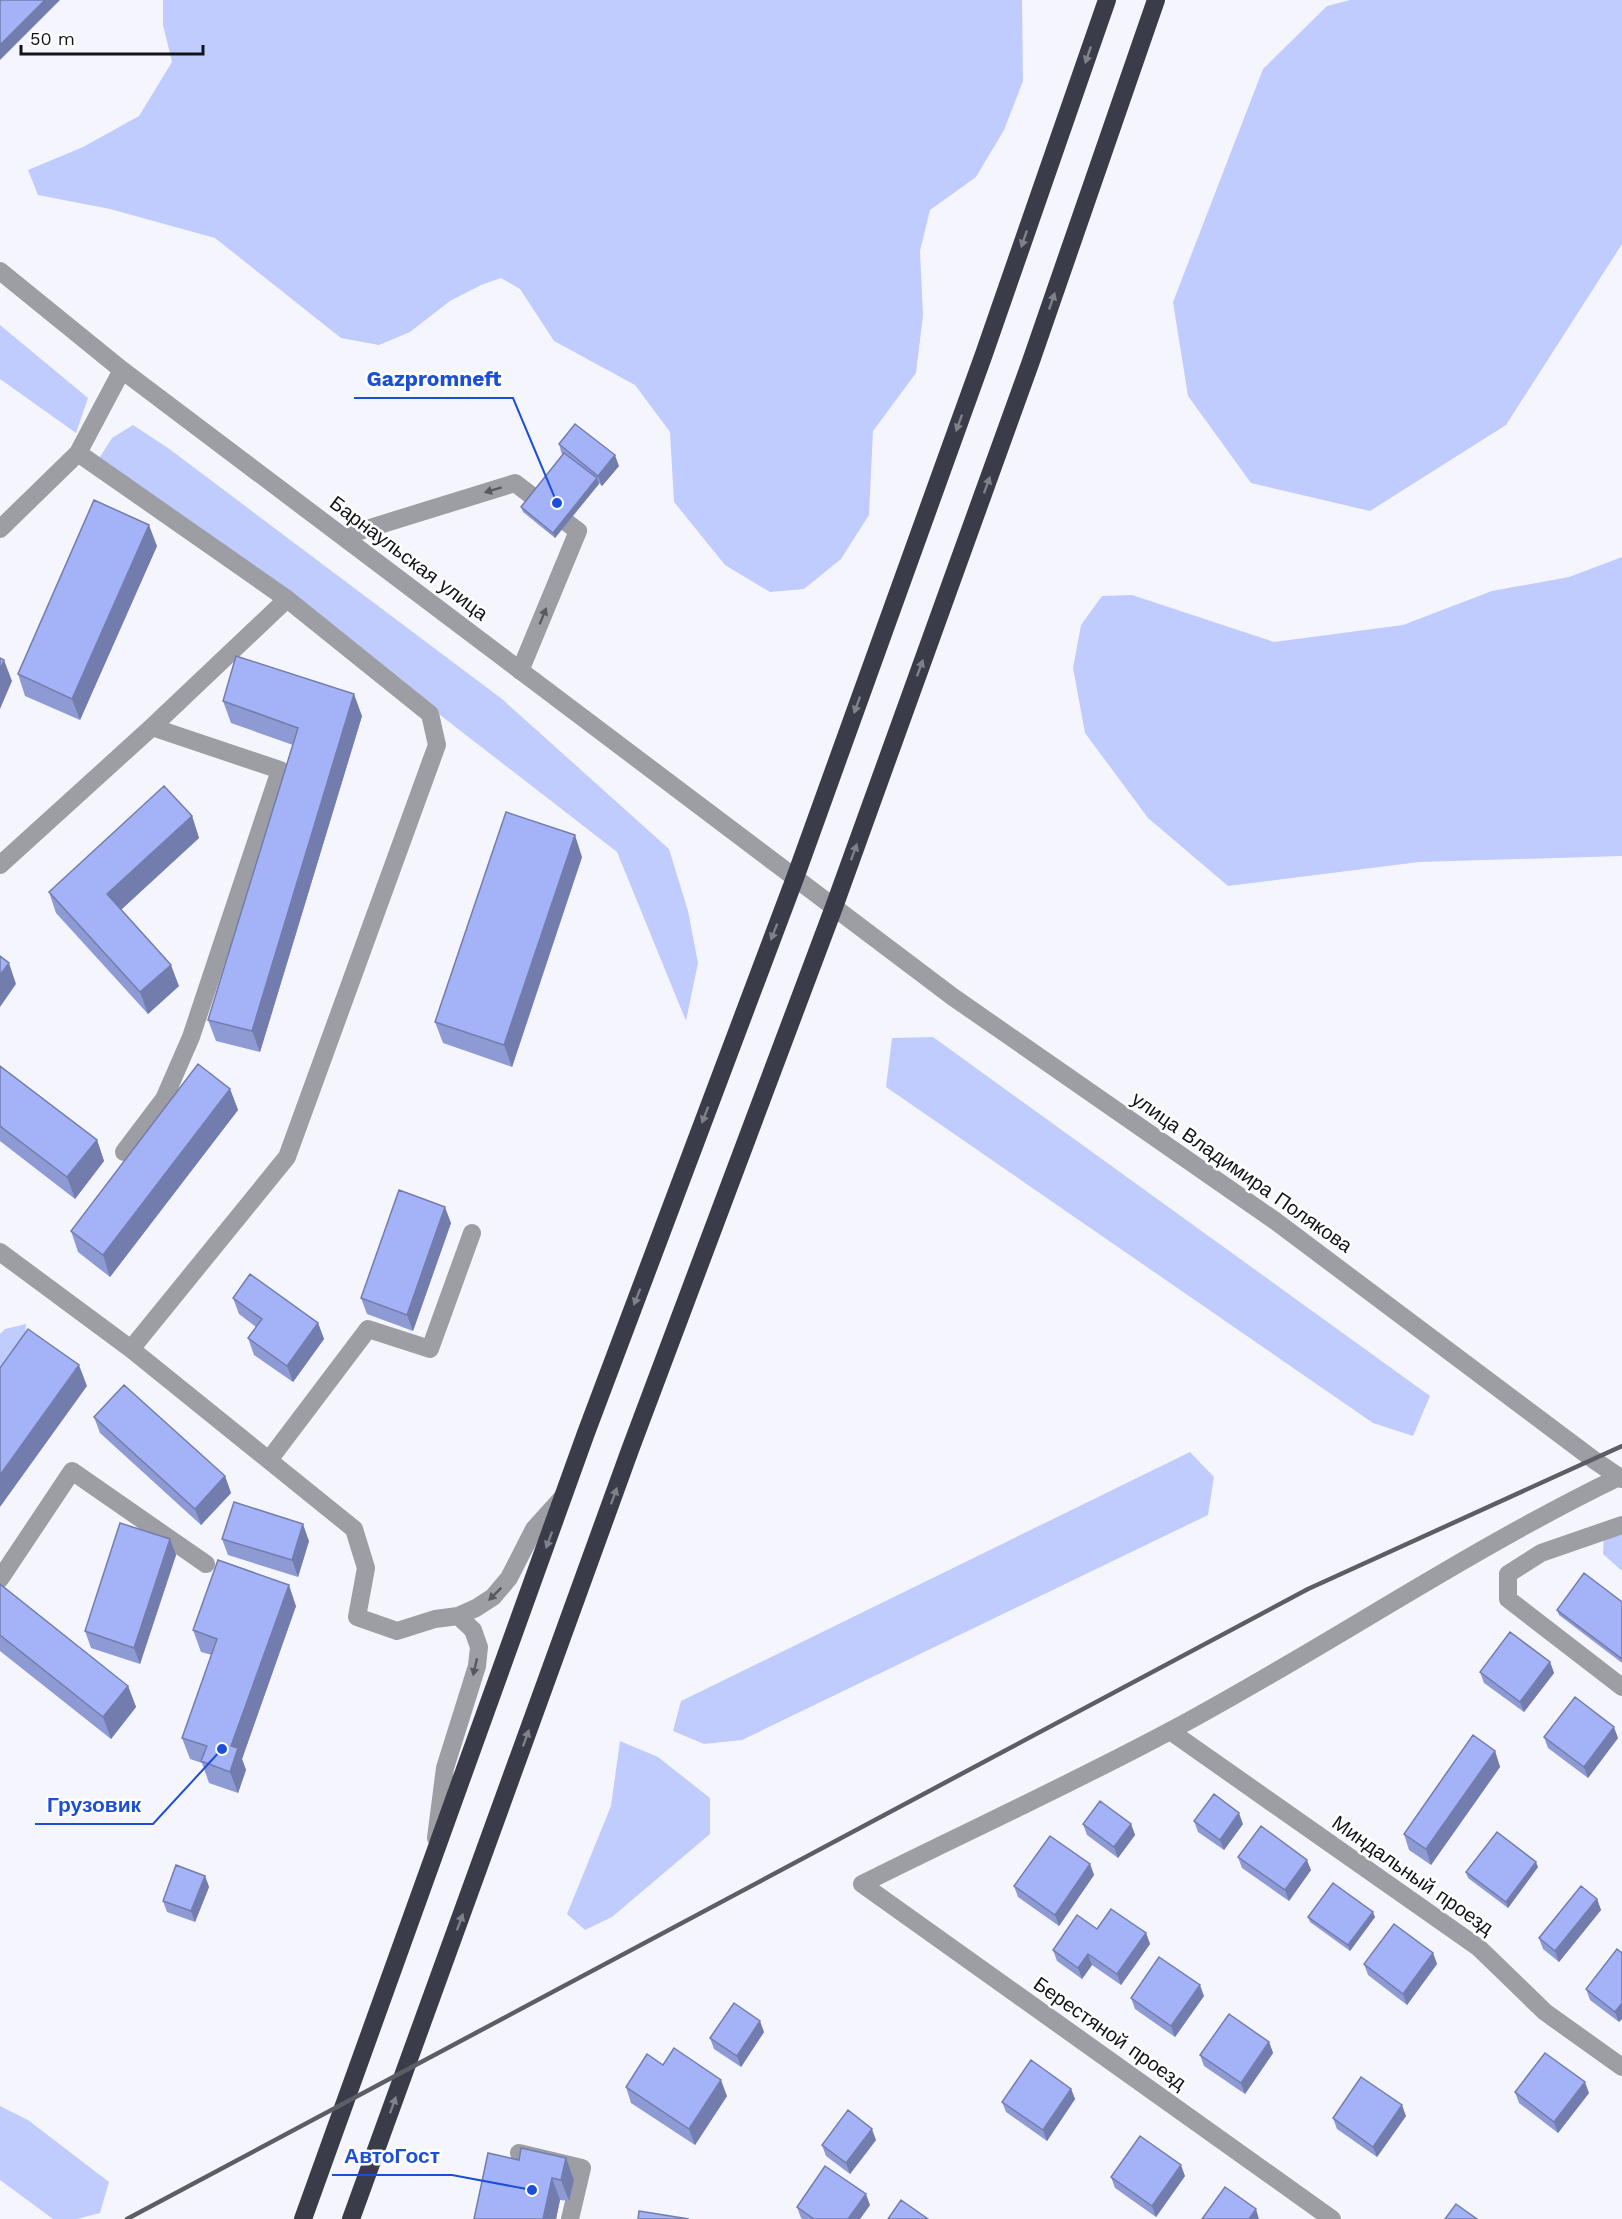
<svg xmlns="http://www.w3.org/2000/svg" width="1622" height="2219" viewBox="0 0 1622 2219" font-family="'Work Sans',sans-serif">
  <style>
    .green { fill: #c0ccfd }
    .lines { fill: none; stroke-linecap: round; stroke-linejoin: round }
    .minor { stroke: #9c9ea4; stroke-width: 18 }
    .highway { stroke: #3a3d49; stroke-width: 18 }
    .rail { stroke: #5d5e65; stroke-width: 4.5 }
    .wall { fill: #8d9ad4 }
    .shaded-wall { fill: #737dad }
    .building { fill: #a4b3f7; stroke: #737dad; stroke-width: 1.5 }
    .oneway { fill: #7f8189 }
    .oneway2 { fill: #58595f }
    .labels { text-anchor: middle; stroke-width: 5; stroke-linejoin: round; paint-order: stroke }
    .street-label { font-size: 20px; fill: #13141a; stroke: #fff }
    .leader { fill: none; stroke: #1d4ed8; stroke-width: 2 }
    .callout-dot { fill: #1d4ed8; stroke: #fff; stroke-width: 2 }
    .callout-label { font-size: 21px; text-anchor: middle; font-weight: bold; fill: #1d4ed8; stroke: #fff; stroke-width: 5; stroke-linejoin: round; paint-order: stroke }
  </style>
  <rect width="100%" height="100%" fill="#f5f6fd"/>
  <!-- green -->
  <path class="green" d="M 163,0 L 1022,0 L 1023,81 L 1004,130 L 976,177 L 930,210 L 920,251 L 923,315 L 916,373 L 873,431 L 869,515 L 841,559 L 804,589 L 770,592 L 725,565 L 674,502 L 670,432 L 635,385 L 554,341 L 520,289 L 501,278 L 481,285 L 450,301 L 410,332 L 379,345 L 341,338 L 215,238 L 110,209 L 38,195 L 28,170 L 83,147 L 139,116 L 172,62 L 163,25 Z
    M 1350,0 L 1622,0 L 1622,244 L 1506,425 L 1370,511 L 1251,483 L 1188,396 L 1173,302 L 1263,69 L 1327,6 Z
    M 0,325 L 88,398 L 76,433 L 0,379 Z
    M 133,425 L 168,448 L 502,699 L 669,849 L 688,911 L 698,963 L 686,1021 L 617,852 L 382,670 L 98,460 L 112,438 Z
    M 1622,557 L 1622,856 L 1419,862 L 1228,886 L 1148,818 L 1085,733 L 1073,668 L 1081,625 L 1102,596 L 1132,595 L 1274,642 L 1403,625 L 1492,591 L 1569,577 Z
    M 933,1037 L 1430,1396 L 1413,1436 L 1373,1423 L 886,1087 L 892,1038 Z
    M 26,1324 L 24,1356 L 0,1389 L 0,1334 L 5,1329 Z
    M 1190,1452 L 1214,1477 L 1208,1515 L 742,1740 L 704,1744 L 673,1731 L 681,1701 Z
    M 1622,1529 L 1622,1571 L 1603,1554 L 1604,1533 Z
    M 620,1741 L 658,1757 L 710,1798 L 710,1834 L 612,1917 L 585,1930 L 567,1914 L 611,1806 Z
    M 0,2106 L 28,2120 L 109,2182 L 100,2213 L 77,2219 L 53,2219 L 0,2180 Z"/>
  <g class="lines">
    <!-- minor -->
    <path class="minor" d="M 0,271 L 122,370 L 953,997 L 1274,1220 L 1594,1460 L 1622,1479
      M 78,453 L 287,599 L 430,714 L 437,745 L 287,1157 L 131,1349 L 354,1529 L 366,1568 L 357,1617 L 397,1631 L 435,1619 L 458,1616 L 476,1608 L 493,1597 L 509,1578 L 534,1529 L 562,1498
      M 0,529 L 78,453 L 122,370
      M 344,536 L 515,483 L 578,531 L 520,671
      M 0,865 L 152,727 L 287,599
      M 124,1152 L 164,1099 L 191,1037 L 280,770 L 152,727
      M 0,1252 L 131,1349
      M 269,1460 L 368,1329 L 430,1349 L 472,1233
      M 1622,1525 L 1541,1553 L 1508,1574 L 1508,1599 L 1622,1687
      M 0,1579 L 72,1471 L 206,1564
      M 1170,1731 L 1479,1948 L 1545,2012 L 1622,2067
      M 436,1838 L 445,1768 L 477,1666 L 479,1647 L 473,1630 L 458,1616
      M 519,2153 L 582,2168 L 570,2219
      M 1332,2219 L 862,1884 C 964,1833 1069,1785 1170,1731 C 1322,1650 1464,1552 1619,1477"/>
    <!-- highway -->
    <path class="highway" d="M 303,2219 L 586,1433 L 795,878 L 984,354 L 1107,0
      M 351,2219 L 630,1450 L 834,907 L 1030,364 L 1156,0"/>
    <!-- rail -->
    <path class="rail" d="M 127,2219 L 1308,1589 L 1622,1446"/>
  </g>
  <!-- wall -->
  <path class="wall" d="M 559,444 L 619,466 L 602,486 L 599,483 L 555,538 L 523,512 L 521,507 L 562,455 Z
    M 157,546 L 80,720 L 25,696 L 18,674 Z
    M 223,701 L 362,716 L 260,1052 L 216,1041 L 208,1020 L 293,745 L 231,723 Z
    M 192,816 L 199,838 L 121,910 L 179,986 L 148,1014 L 56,913 L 49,892 Z
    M 582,857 L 512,1067 L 443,1043 L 435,1022 Z
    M 0,1066 L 97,1140 L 104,1161 L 75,1199 L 0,1141 Z
    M 230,1089 L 238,1110 L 110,1277 L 78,1252 L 71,1231 Z
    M 451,1223 L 413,1331 L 367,1314 L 361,1298 Z
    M 233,1298 L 318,1323 L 324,1339 L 293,1382 L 254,1355 L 248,1338 L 256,1327 L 239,1314 Z
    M 94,1417 L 225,1476 L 231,1493 L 201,1525 L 100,1433 Z
    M 170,1539 L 176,1555 L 140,1664 L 91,1648 L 85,1631 Z
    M 222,1539 L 309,1541 L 298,1577 L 228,1555 Z
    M 0,1584 L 128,1686 L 136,1707 L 111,1739 L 0,1651 Z
    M 1622,1602 L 1622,1663 L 1559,1615 L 1557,1610 Z
    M 296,1606 L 242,1759 L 246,1770 L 238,1793 L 209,1783 L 202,1763 L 190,1759 L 182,1738 L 212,1655 L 201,1652 L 193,1630 Z
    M 1550,1662 L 1554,1673 L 1524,1712 L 1484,1683 L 1480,1672 Z
    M 1544,1737 L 1618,1738 L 1588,1778 L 1548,1748 Z
    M 1495,1751 L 1500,1767 L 1431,1865 L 1409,1850 L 1404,1834 Z
    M 1194,1821 L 1243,1824 L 1224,1850 L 1198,1832 Z
    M 1083,1824 L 1131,1824 L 1135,1835 L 1118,1858 L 1087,1835 Z
    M 1238,1857 L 1311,1870 L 1289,1901 L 1242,1868 Z
    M 1090,1864 L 1094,1875 L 1059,1926 L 1018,1897 L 1014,1886 Z
    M 1538,1867 L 1508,1908 L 1468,1878 L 1466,1872 Z
    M 205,1876 L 209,1887 L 195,1922 L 167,1912 L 163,1901 Z
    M 1597,1899 L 1601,1910 L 1559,1962 L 1543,1949 L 1539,1938 Z
    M 1308,1917 L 1375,1917 L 1350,1951 L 1310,1922 Z
    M 1097,1929 L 1146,1933 L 1150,1944 L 1121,1985 L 1092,1965 L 1082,1979 L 1057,1961 L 1053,1950 Z
    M 1433,1953 L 1437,1964 L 1407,2005 L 1368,1975 L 1364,1964 Z
    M 1622,1953 L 1619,2022 L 1590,2000 L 1586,1989 Z
    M 1204,1996 L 1175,2037 L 1135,2009 L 1131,1998 Z
    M 764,2032 L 741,2067 L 714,2049 L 710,2038 Z
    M 1269,2042 L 1273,2053 L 1245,2094 L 1204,2066 L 1200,2055 Z
    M 626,2087 L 727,2096 L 695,2145 L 631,2103 Z
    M 1071,2089 L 1075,2099 L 1047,2141 L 1006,2112 L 1002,2102 Z
    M 1515,2092 L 1589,2093 L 1558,2133 L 1519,2103 Z
    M 1406,2116 L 1377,2157 L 1337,2129 L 1333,2118 Z
    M 876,2140 L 850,2174 L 826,2156 L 822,2145 Z
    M 566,2158 L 574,2180 L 569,2201 L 560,2200 L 556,2219 L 474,2219 L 519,2160 Z
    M 1185,2176 L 1156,2217 L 1115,2188 L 1111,2177 Z
    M 870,2205 L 860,2219 L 802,2219 L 801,2218 L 797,2207 Z"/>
  <!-- shaded-wall -->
  <path class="shaded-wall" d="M 45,0 L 60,0 L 0,60 L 0,45 Z
    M 615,455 L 619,466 L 602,486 L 598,476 Z
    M 597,478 L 599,484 L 555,538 L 553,533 Z
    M 149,525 L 157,546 L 80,720 L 72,699 Z
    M 4,660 L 12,681 L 0,709 L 0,670 Z
    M 354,694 L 362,716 L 260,1052 L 252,1031 Z
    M 192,816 L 199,838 L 114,916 L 107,894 Z
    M 575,835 L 582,857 L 512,1067 L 504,1045 Z
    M 9,963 L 16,984 L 0,1007 L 0,975 Z
    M 171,965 L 179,986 L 148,1014 L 140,992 Z
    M 230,1089 L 238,1110 L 110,1277 L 103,1255 Z
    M 97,1140 L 104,1161 L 75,1199 L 67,1177 Z
    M 445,1207 L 451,1223 L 413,1331 L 407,1315 Z
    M 318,1323 L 324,1339 L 293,1382 L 287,1366 Z
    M 79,1365 L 87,1386 L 0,1507 L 0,1475 Z
    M 225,1476 L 231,1493 L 201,1525 L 195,1509 Z
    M 303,1524 L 309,1541 L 298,1577 L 292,1560 Z
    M 170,1539 L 176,1555 L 140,1664 L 134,1648 Z
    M 289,1585 L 296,1606 L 242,1759 L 246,1770 L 238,1793 L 230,1772 L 231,1746 Z
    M 1550,1662 L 1554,1673 L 1524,1712 L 1520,1702 Z
    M 128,1686 L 136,1707 L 111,1739 L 103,1717 Z
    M 1614,1727 L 1618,1738 L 1588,1778 L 1584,1767 Z
    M 1495,1751 L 1500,1767 L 1431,1865 L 1426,1849 Z
    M 1239,1813 L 1243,1824 L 1224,1850 L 1220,1840 Z
    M 1131,1824 L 1135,1835 L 1118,1858 L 1114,1847 Z
    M 1307,1860 L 1311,1870 L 1289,1901 L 1285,1890 Z
    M 1536,1862 L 1538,1867 L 1508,1908 L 1506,1902 Z
    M 1090,1864 L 1094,1875 L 1059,1926 L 1055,1915 Z
    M 205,1876 L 209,1887 L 195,1922 L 191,1911 Z
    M 1597,1899 L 1601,1910 L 1559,1962 L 1555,1951 Z
    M 1373,1912 L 1375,1917 L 1350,1951 L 1348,1945 Z
    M 1146,1933 L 1150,1944 L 1121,1985 L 1117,1974 Z
    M 1433,1953 L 1437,1964 L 1407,2005 L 1403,1994 Z
    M 1088,1954 L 1092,1965 L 1082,1979 L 1078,1968 Z
    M 1200,1985 L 1204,1996 L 1175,2037 L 1171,2026 Z
    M 1622,2003 L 1622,2019 L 1619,2022 L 1615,2012 Z
    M 760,2021 L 764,2032 L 741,2067 L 737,2056 Z
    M 1269,2042 L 1273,2053 L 1245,2094 L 1241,2083 Z
    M 721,2080 L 727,2096 L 695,2145 L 689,2129 Z
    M 1585,2082 L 1589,2093 L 1558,2133 L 1554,2122 Z
    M 1071,2089 L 1075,2099 L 1047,2141 L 1043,2130 Z
    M 1402,2105 L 1406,2116 L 1377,2157 L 1373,2147 Z
    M 872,2129 L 876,2140 L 850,2174 L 846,2163 Z
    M 566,2158 L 574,2180 L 569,2201 L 561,2180 Z
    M 1181,2165 L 1185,2176 L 1156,2217 L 1152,2206 Z
    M 552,2178 L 560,2200 L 556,2219 L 543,2219 Z
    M 866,2194 L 870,2205 L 860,2219 L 848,2219 Z
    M 1256,2209 L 1259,2219 L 1249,2219 Z"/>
  <!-- building -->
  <path class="building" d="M 0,0 L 45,0 L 0,45 Z
    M 575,424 L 615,455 L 598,476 L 559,444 Z
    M 564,453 L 597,478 L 553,533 L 521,507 Z
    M 94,500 L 149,525 L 72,699 L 18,674 Z
    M 236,656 L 354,694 L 252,1031 L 208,1020 L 298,728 L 223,701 Z
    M 0,658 L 4,660 L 0,670 Z
    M 164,786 L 192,816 L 107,894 L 171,965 L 140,992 L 49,892 Z
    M 506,812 L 575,835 L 504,1045 L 435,1022 Z
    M 0,956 L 9,963 L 0,975 Z
    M 198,1064 L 230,1089 L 103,1255 L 71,1231 Z
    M 0,1066 L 97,1140 L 67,1177 L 0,1126 Z
    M 399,1190 L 445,1207 L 407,1315 L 361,1298 Z
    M 250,1274 L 318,1323 L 287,1366 L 248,1338 L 262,1319 L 233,1298 Z
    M 28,1329 L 79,1365 L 0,1475 L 0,1368 Z
    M 124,1385 L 225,1476 L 195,1509 L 94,1417 Z
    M 234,1502 L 303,1524 L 292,1560 L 222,1539 Z
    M 120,1523 L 170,1539 L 134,1648 L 85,1631 Z
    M 218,1560 L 289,1585 L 231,1746 L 238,1748 L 230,1772 L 201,1761 L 207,1746 L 182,1738 L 217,1639 L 193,1630 Z
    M 1584,1573 L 1622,1602 L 1622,1659 L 1557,1610 Z
    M 0,1584 L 128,1686 L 103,1717 L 0,1635 Z
    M 1510,1632 L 1550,1662 L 1520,1702 L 1480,1672 Z
    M 1575,1697 L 1614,1727 L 1584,1767 L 1544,1737 Z
    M 1473,1735 L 1495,1751 L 1426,1849 L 1404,1834 Z
    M 1214,1794 L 1239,1813 L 1220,1840 L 1194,1821 Z
    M 1100,1801 L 1131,1824 L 1114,1847 L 1083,1824 Z
    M 1261,1826 L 1307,1860 L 1285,1890 L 1238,1857 Z
    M 1497,1832 L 1536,1862 L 1506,1902 L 1466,1872 Z
    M 1050,1836 L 1090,1864 L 1055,1915 L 1014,1886 Z
    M 176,1865 L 205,1876 L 191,1911 L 163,1901 Z
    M 1333,1883 L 1373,1912 L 1348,1945 L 1308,1917 Z
    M 1581,1886 L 1597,1899 L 1555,1951 L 1539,1938 Z
    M 1111,1909 L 1146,1933 L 1117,1974 L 1088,1954 L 1078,1968 L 1053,1950 L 1077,1915 L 1097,1929 Z
    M 1394,1924 L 1433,1953 L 1403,1994 L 1364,1964 Z
    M 1617,1949 L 1622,1953 L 1622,2003 L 1615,2012 L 1586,1989 Z
    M 1159,1957 L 1200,1985 L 1171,2026 L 1131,1998 Z
    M 734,2003 L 760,2021 L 737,2056 L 710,2038 Z
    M 1229,2014 L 1269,2042 L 1241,2083 L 1200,2055 Z
    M 674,2048 L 721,2080 L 689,2129 L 626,2087 L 647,2054 L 663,2065 Z
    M 1545,2053 L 1585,2082 L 1554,2122 L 1515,2092 Z
    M 1031,2060 L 1071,2089 L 1043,2130 L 1002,2102 Z
    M 1361,2077 L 1402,2105 L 1373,2147 L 1333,2118 Z
    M 848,2110 L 872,2129 L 846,2163 L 822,2145 Z
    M 1140,2136 L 1181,2165 L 1152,2206 L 1111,2177 Z
    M 521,2148 L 566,2158 L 561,2180 L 552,2178 L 543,2219 L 474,2219 L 488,2153 L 519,2160 Z
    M 825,2166 L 866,2194 L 848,2219 L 814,2219 L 797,2207 Z
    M 1225,2187 L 1256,2209 L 1249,2219 L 1202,2219 Z
    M 901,2200 L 928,2219 L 888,2219 Z
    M 1456,2204 L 1477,2219 L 1445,2219 Z
    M 639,2211 L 689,2219 L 638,2219 Z"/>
  <!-- one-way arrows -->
  <defs><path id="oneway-solid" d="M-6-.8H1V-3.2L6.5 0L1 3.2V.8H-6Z" transform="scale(1.5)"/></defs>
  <g class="oneway">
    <use href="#oneway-solid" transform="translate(1088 55) rotate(109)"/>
    <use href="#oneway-solid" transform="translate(1024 239) rotate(109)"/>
    <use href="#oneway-solid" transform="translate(1052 301) rotate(-71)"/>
    <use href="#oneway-solid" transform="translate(959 423) rotate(110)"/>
    <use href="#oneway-solid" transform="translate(987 485) rotate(-70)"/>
    <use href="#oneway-solid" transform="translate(920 668) rotate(-70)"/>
    <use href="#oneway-solid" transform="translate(857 705) rotate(110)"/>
    <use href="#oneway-solid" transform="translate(854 852) rotate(-70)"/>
    <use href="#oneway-solid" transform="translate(774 932) rotate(111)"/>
    <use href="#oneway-solid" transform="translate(705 1115) rotate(111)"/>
    <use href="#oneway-solid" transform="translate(637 1297) rotate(111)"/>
    <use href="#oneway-solid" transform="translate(614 1496) rotate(-70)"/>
    <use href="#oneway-solid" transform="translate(549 1540) rotate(110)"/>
    <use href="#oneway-solid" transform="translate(526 1738) rotate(-70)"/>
    <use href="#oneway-solid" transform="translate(460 1922) rotate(-70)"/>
    <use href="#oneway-solid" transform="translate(393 2105) rotate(-70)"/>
  </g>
  <g class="oneway2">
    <use href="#oneway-solid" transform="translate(493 490) rotate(163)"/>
    <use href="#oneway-solid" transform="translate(543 616) rotate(-68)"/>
    <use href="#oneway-solid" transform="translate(495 1594) rotate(135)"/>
    <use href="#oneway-solid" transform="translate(475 1667) rotate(103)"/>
  </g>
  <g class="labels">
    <!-- street labels -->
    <g class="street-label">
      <text transform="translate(409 558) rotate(37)" y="7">Барнаульская улица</text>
      <text transform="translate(1242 1172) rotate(35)" y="7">улица Владимира Полякова</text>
      <text transform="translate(1413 1875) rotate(35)" y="7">Миндальный проезд</text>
      <text transform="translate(1110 2033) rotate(35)" y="7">Берестяной проезд</text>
    </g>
  </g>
  <!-- callouts -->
  <path class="leader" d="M557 503L513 398H354M222 1749L153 1824H35M532 2190L452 2175H332"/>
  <g class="callout-dot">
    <circle cx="557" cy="503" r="6"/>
    <circle cx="222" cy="1749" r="6"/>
    <circle cx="532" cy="2190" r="6"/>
  </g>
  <g class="callout-label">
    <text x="434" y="386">Gazpromneft</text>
    <text x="94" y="1812">Грузовик</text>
    <text x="392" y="2163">АвтоГост</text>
  </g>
  <!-- scale -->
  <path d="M21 45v9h182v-9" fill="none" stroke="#13141a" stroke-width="3"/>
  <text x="30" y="45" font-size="18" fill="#13141a" stroke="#ffffff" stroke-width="4.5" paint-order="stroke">50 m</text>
</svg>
